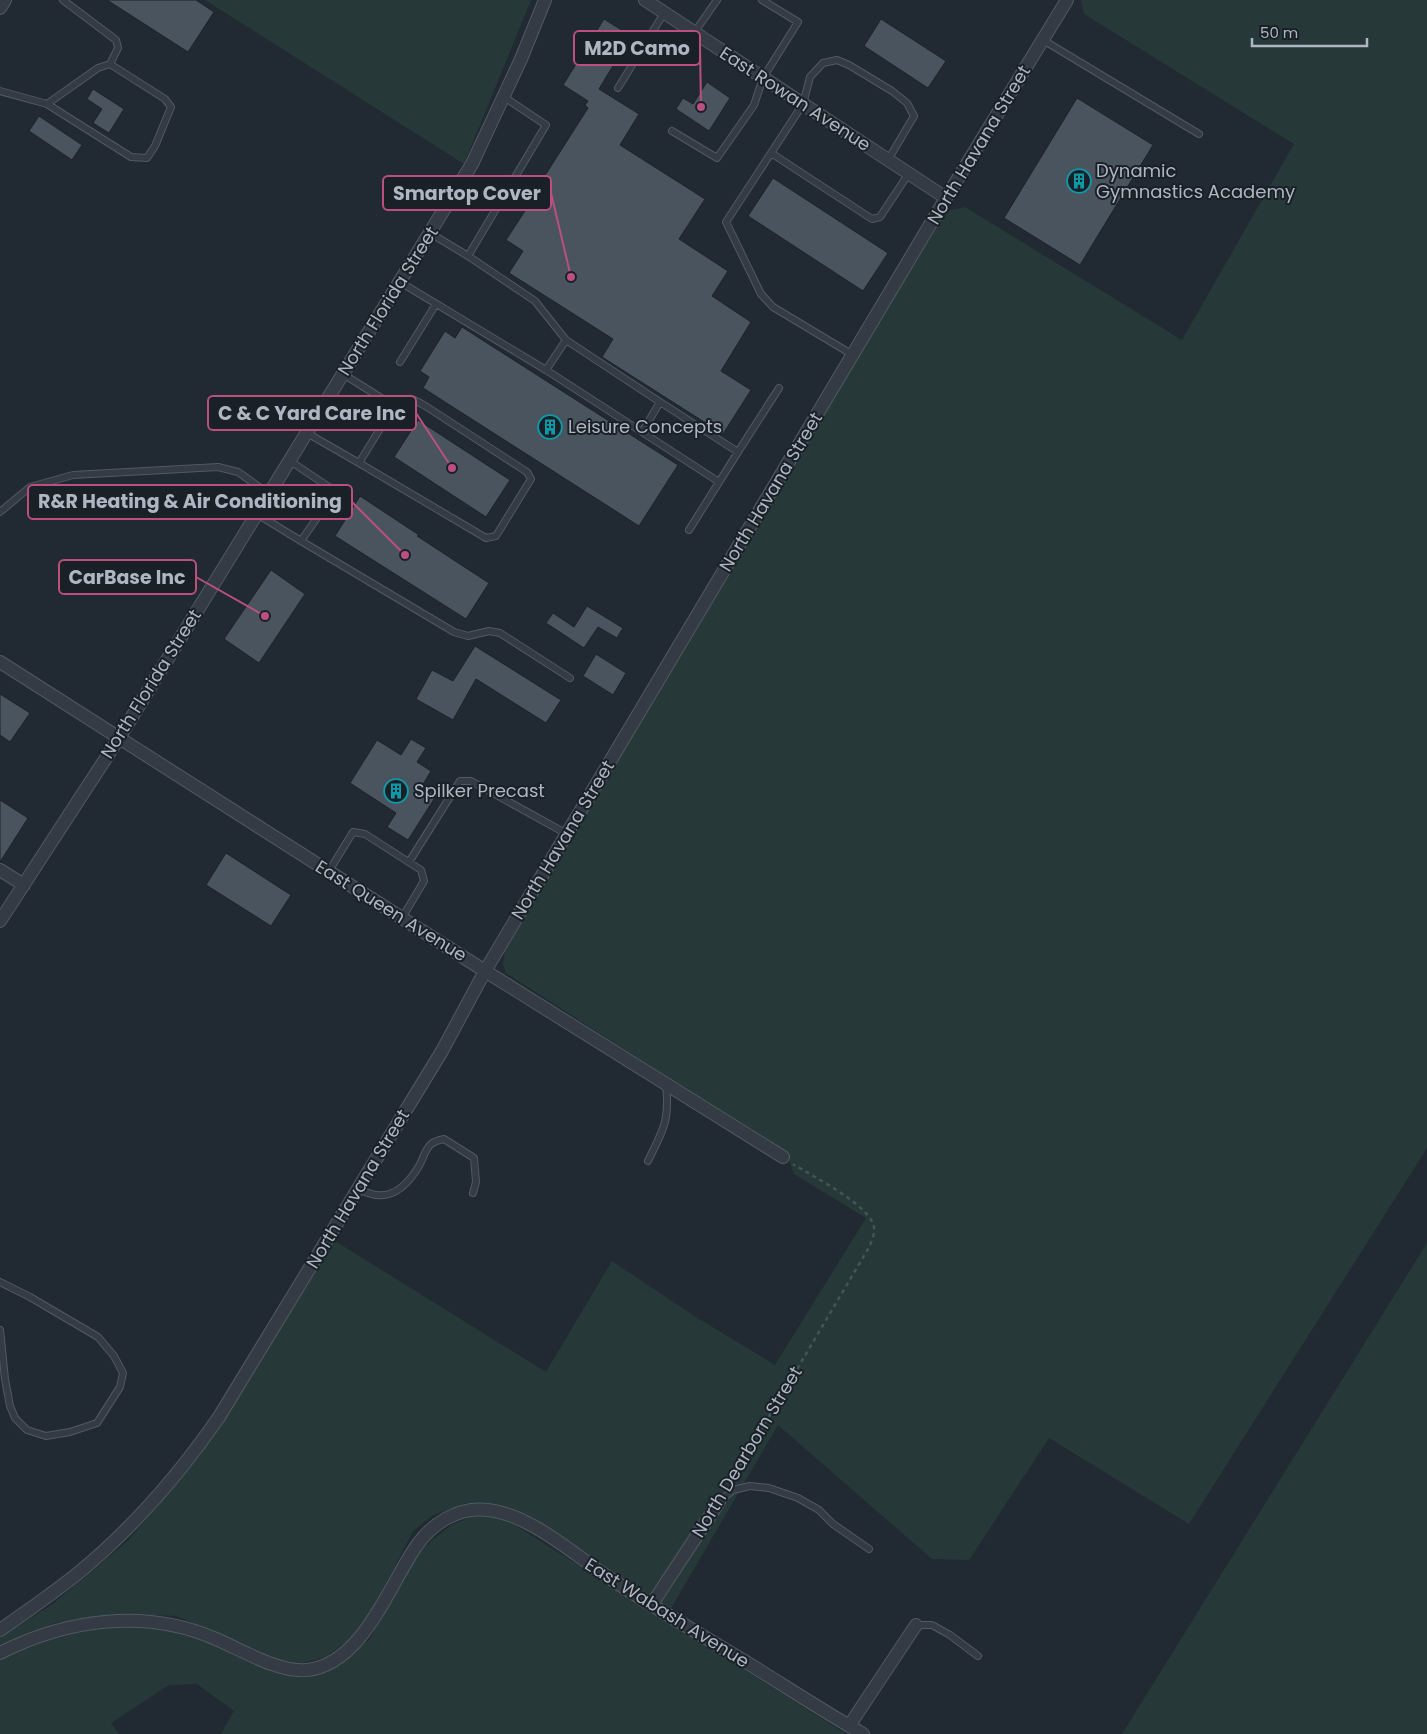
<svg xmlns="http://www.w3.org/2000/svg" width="1427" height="1734" viewBox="0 0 1427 1734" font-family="Poppins,sans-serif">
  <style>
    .green { fill: #263938 }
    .building { fill: #49545f; stroke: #1b222a }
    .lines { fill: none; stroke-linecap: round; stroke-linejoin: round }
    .lane-casing { stroke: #515962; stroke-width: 8 }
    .street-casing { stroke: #515962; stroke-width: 14 }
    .path { stroke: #445556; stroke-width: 2.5; stroke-dasharray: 4 4; stroke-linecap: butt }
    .lane { stroke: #343b44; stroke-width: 6 }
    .street { stroke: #343b44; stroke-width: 12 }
    .labels { text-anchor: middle; stroke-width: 4; stroke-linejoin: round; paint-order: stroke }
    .street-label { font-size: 18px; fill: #aeb6c1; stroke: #192028 }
    .poi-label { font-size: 18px; fill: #aeb6c1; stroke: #192028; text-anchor: start }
    .leader { fill: none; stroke: #bb4f7f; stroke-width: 2 }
    .callout-dot { fill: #bb4f7f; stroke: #192028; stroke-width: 2 }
    .callout { fill: #192028; stroke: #bb4f7f; stroke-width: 2 }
    .callout-label { font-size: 19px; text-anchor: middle; font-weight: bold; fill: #aeb6c1 }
  </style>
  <rect width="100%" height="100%" fill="#212a33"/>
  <!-- green -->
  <path class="green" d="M 205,0 L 531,0 L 464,164 Z
    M 1081,0 L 1427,0 L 1427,1148 L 1189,1524 L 1049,1438 L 969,1560 L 932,1559 L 778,1425 L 670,1610 L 533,1519 L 498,1504 L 466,1503 L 433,1515 L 413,1531 L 370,1615 L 349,1640 L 325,1657 L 303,1663 L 279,1660 L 211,1630 L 176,1616 L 131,1614 L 55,1623 L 0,1647 L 0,1638 L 54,1603 L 128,1541 L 201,1454 L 335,1241 L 546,1372 L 612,1261 L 696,1317 L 775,1365 L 866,1218 L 794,1174 L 787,1154 L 506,973 L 503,965 L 505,949 L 689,633 L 947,211 L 965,207 L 1182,340 L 1294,144 L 1084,14 Z
    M 1427,1243 L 1427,1734 L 1122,1734 Z
    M 477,1515 L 507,1520 L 846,1734 L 221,1734 L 234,1711 L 197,1684 L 169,1685 L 111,1723 L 119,1734 L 0,1734 L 0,1659 L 20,1649 L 59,1636 L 122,1625 L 172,1629 L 207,1641 L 273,1671 L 303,1678 L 331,1670 L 369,1640 L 382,1618 L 414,1559 L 432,1540 L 453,1524 Z"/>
  <!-- building -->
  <path class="building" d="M 107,0 L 196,0 L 214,12 L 188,52 Z
    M 604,19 L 631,36 L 599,89 L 639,114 L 620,145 L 705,199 L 679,239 L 728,271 L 712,296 L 751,322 L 721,371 L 751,390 L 723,434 L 602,357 L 613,339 L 509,273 L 523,251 L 506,240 L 532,200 L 530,199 L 588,108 L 585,105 L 588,101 L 563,85 Z
    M 881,19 L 946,61 L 928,88 L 864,46 Z
    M 707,82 L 730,98 L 709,131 L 676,109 L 683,98 L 693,104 Z
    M 93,89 L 124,109 L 109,133 L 93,123 L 102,109 L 87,99 Z
    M 1077,98 L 1153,145 L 1080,265 L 1004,218 Z
    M 39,116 L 82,145 L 72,160 L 29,131 Z
    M 773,178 L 888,253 L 863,291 L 748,216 Z
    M 462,327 L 678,465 L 639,526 L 423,388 L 429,377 L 420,371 L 445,331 L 455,338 Z
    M 418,420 L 510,480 L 486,517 L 394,457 Z
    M 360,496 L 419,535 L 417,536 L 489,583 L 466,619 L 335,536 Z
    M 271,570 L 305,594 L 259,663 L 224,639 Z
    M 587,606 L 623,628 L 617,638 L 598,627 L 584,648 L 546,623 L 553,613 L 574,627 Z
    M 475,646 L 561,700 L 546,723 L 476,679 L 453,720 L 416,699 L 432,670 L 453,681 Z
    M 596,654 L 626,673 L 613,695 L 583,676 Z
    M 0,694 L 30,713 L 10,742 L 0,735 Z
    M 411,739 L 426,748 L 417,762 L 431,771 L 422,786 L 436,796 L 408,840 L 387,827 L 396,813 L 350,783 L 377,740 L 401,755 Z
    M 0,800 L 28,818 L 0,862 Z
    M 226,853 L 291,895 L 271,926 L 206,885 Z"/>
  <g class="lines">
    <!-- lane casing -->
    <g class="lane-casing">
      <path id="lane" d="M 63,0 L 116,40 L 118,48 L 110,64
        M 694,33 L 717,0
        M 1043,40 L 1199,134
        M 618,88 L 664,13
        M 0,91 L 47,104 L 131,157 L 147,158 L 155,146 L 171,107 L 165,99 L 110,64 L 98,68 L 47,104
        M 672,131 L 717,158 L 754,105 L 763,78 L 798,22 L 762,0
        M 771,153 L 872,219 L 880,217 L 909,173
        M 430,233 L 468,256 L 546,125 L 504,97
        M 468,256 L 535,301 L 566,340 L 546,370 L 642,432 L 660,402 L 738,452 L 779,388
        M 400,282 L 546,370
        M 566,340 L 660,402
        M 853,355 L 773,307 L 761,294 L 726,222 L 803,104 L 810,77 L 823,63 L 837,60 L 849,65 L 892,91 L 907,103 L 914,116 L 888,160
        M 400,362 L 436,304
        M 642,432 L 719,482
        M 307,433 L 359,463 L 394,406 L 343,374
        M 359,463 L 486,538 L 496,536 L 531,479 L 527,472 L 427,407 C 413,399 408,394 394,406
        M 0,512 L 30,487 L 73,475 L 218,467 L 238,472 L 269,494
        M 257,514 L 301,541 L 332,496 L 329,487 L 290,461
        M 689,530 L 738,452
        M 301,541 L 454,632 L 468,636 L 489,631 L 500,633 L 570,678
        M 409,862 L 460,781 L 471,781 L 567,834
        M 329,871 L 353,832 L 365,834 L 421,870 L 424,881 L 402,918
        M 648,1161 C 663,1130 670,1121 666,1085
        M 358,1189 C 363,1191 370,1194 376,1195 C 396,1198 410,1181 419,1166 C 423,1159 425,1150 430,1145 C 434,1141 439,1140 444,1139 L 474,1158 L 476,1182 L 473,1193
        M 0,1282 L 30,1297 L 98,1337 L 114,1356 L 123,1373 L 120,1387 L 97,1423 L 70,1432 L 46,1436 L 27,1430 L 15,1418 L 10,1406 L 5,1379 L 0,1330
        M 719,1502 L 733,1490 L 750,1486 L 769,1488 L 798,1498 L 819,1510 L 833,1524 L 869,1549
        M 916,1625 L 932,1625 L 950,1635 L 978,1656"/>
    </g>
    <!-- street casing -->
    <g class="street-casing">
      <path id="street" d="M 645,0 L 946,198
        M 0,8 L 5,0
        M 0,662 L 485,971 L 783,1157
        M 0,870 L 24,885
        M 0,921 L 119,738 L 472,164 L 521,59 L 545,0
        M 652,1604 L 719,1502
        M 0,1630 C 26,1612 52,1594 77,1574 C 132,1529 179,1475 219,1417 L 442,1051 L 485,971 L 946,198 L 1067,0
        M 0,1653 C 67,1619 146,1608 216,1639 C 242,1650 279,1673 307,1670 C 362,1664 388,1588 415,1548 C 431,1524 458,1506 488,1510 C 532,1515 575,1556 611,1579 C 655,1608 701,1635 746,1662 C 785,1686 823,1711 863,1734
        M 849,1726 L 916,1625"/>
    </g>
    <!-- path -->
    <path class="path" d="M 732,1479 L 868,1249 C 871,1243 875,1235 874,1227 C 870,1205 812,1176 793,1164"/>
    <!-- lane -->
    <use href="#lane" class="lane"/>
    <!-- street -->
    <use href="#street" class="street"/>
  </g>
  <!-- icons -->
  <defs>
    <g id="building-ring" transform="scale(1.25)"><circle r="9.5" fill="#192028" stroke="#0f9aa8" stroke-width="1.5"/><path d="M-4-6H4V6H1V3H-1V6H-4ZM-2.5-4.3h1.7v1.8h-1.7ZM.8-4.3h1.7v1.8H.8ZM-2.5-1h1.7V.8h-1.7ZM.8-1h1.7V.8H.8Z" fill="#0f9aa8"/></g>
  </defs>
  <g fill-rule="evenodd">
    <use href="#building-ring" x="1079" y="181"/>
    <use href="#building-ring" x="550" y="427"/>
    <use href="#building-ring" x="396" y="791"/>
  </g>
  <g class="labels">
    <!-- street labels -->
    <g class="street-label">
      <text transform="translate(795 99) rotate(33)" y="6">East Rowan Avenue</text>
      <text transform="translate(979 145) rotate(-59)" y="6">North Havana Street</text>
      <text transform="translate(388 301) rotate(-58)" y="6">North Florida Street</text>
      <text transform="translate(771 492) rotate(-59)" y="6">North Havana Street</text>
      <text transform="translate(151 684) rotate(-58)" y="6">North Florida Street</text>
      <text transform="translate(563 840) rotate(-59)" y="6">North Havana Street</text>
      <text transform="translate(391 911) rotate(32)" y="6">East Queen Avenue</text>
      <text transform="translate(358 1189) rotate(-59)" y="6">North Havana Street</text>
      <text transform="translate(747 1452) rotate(-59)" y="6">North Dearborn Street</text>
      <text transform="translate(667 1613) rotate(32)" y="6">East Wabash Avenue</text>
    </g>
    <!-- poi labels -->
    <g class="poi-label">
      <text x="1096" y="177">Dynamic<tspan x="1096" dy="21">Gymnastics Academy</tspan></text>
      <text x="568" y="433">Leisure Concepts</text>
      <text x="414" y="797">Spilker Precast</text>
    </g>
  </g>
  <!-- callouts -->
  <path class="leader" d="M701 107L700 48M571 277L551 193M452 468L416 413M405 555L352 502M265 616L196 577"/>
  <g class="callout-dot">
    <circle cx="701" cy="107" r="5"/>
    <circle cx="571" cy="277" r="5"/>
    <circle cx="452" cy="468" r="5"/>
    <circle cx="405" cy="555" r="5"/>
    <circle cx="265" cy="616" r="5"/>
  </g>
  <g class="callout">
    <rect x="574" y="31" width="126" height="34" rx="5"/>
    <rect x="383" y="176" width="168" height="34" rx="5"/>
    <rect x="208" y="396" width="208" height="34" rx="5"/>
    <rect x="28" y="485" width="324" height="34" rx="5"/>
    <rect x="59" y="560" width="137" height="34" rx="5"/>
  </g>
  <g class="callout-label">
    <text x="637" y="55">M2D Camo</text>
    <text x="467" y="200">Smartop Cover</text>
    <text x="312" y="420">C &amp; C Yard Care Inc</text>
    <text x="190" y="508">R&amp;R Heating &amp; Air Conditioning</text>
    <text x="127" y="584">CarBase Inc</text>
  </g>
  <!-- scale -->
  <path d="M1252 38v8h115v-8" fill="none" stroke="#aeb6c1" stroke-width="2.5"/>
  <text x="1260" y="38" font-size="15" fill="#aeb6c1" stroke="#192028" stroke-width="4" paint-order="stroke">50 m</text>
</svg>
